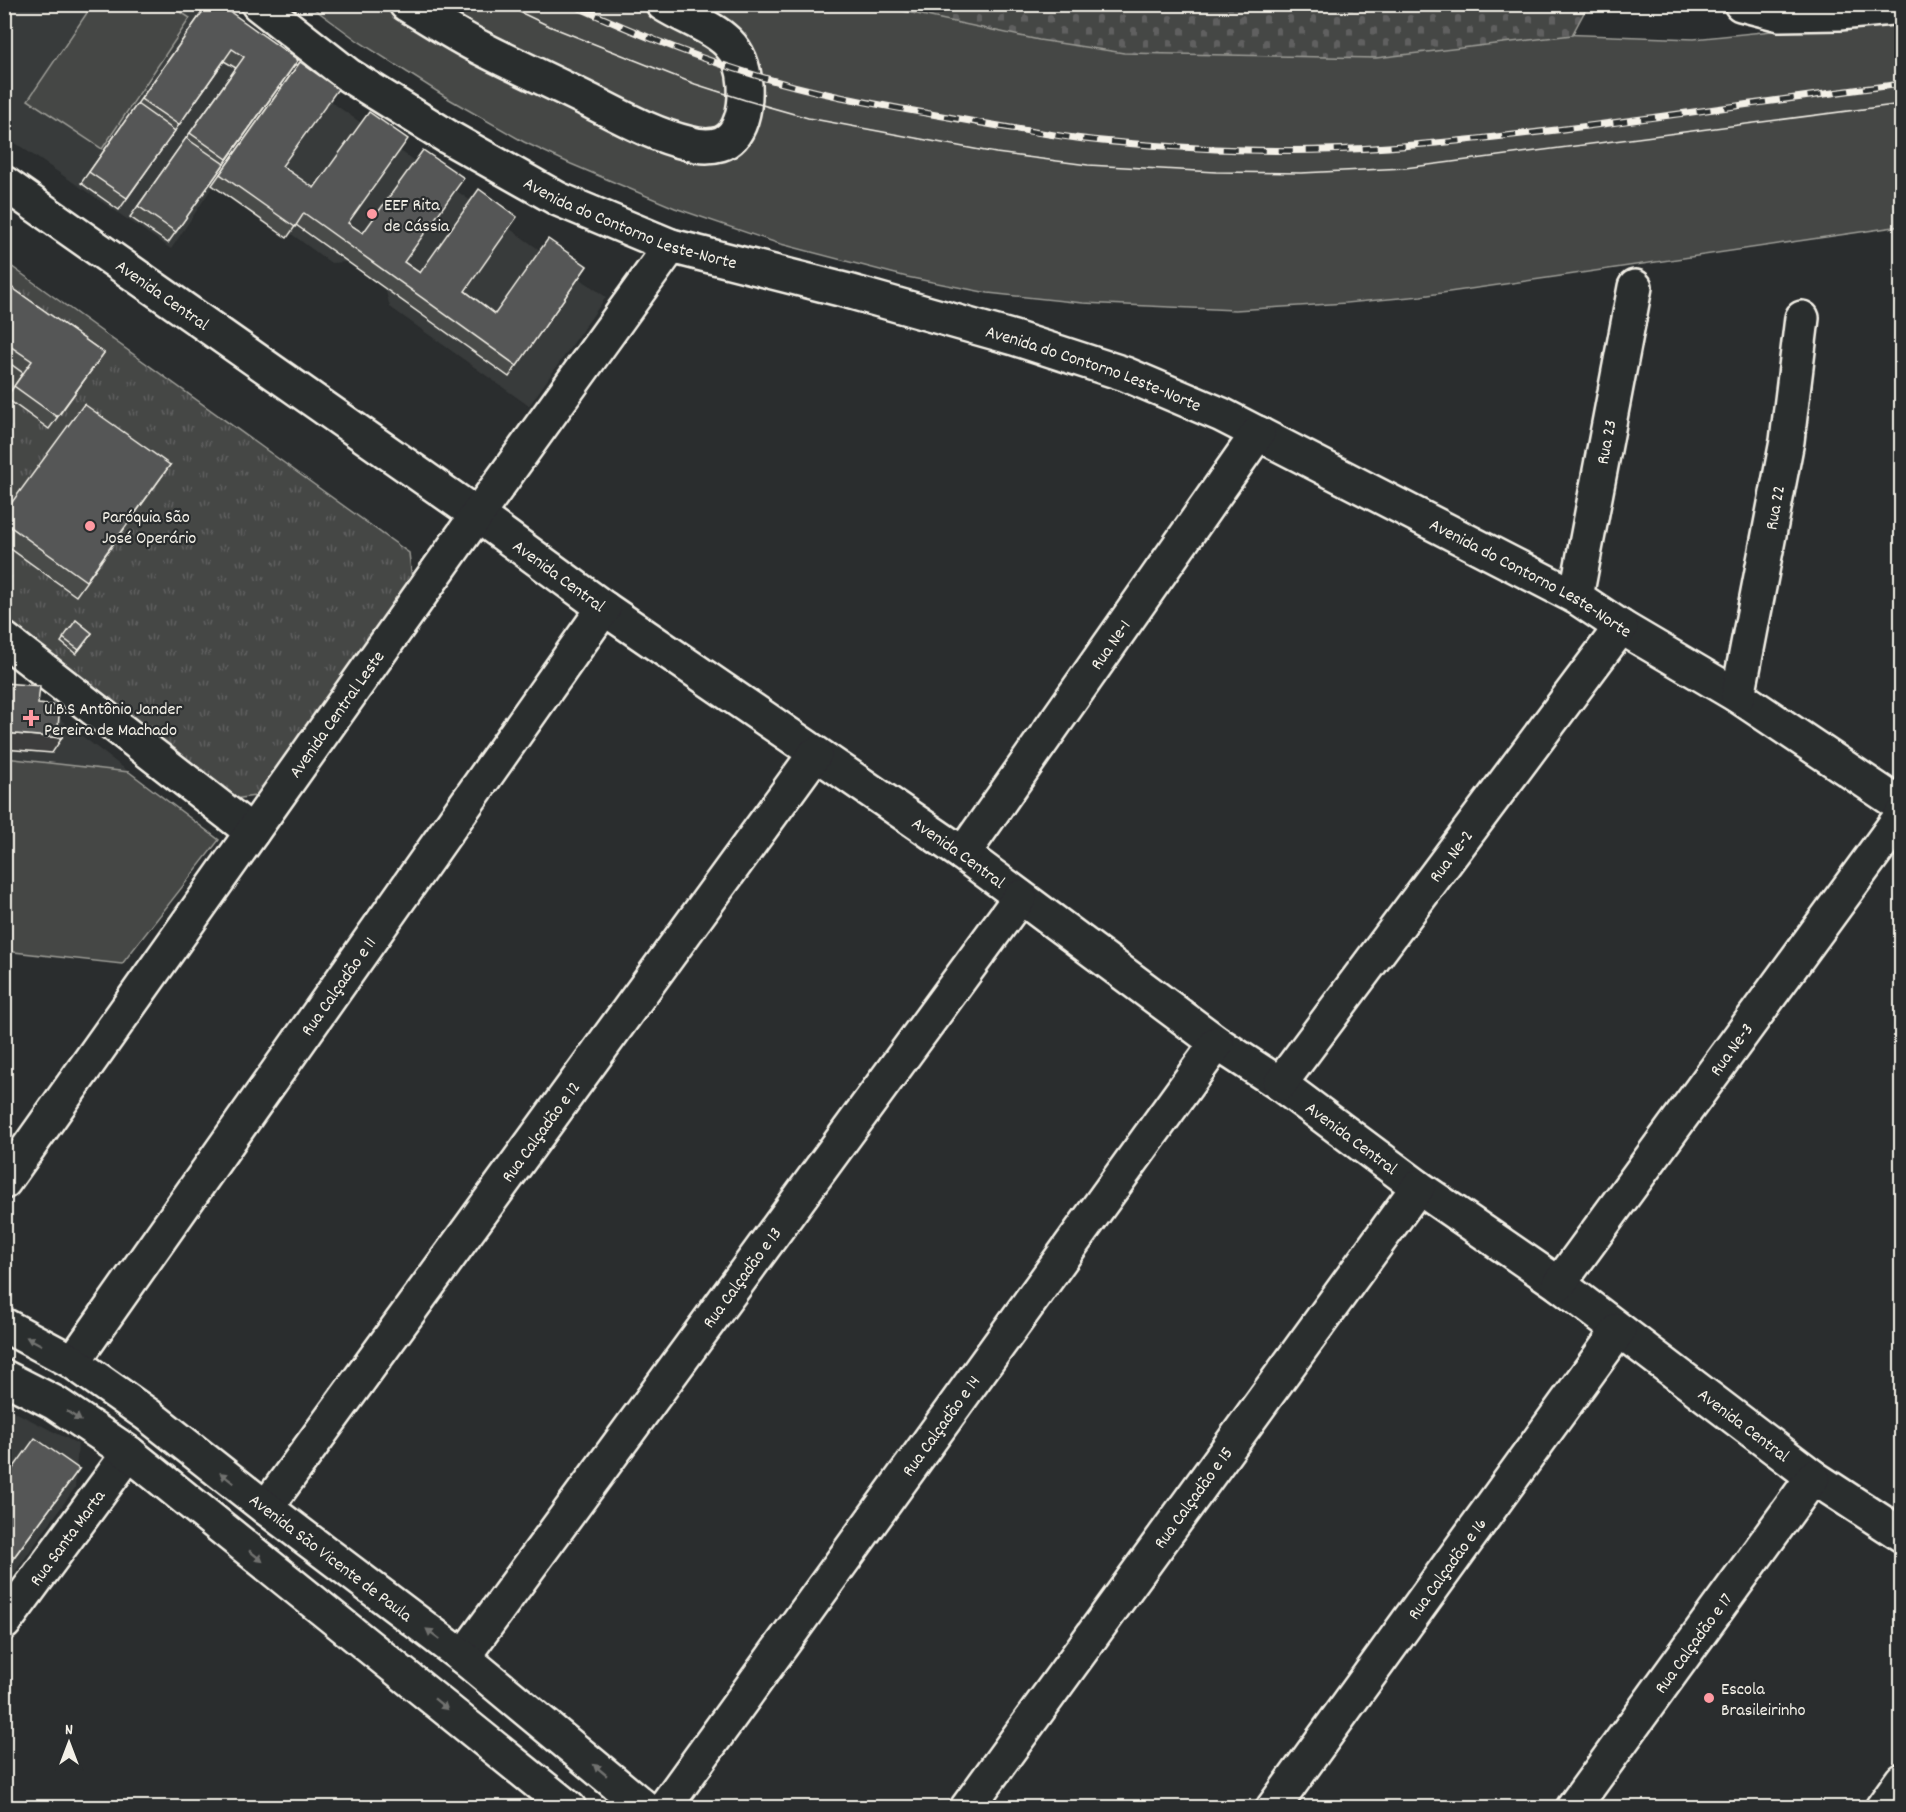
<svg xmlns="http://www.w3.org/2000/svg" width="1906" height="1812" viewBox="0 0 1906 1812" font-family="Dekko,sans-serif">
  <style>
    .built { fill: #373a3a }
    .grass { fill: #444645; stroke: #9c9c96; stroke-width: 1.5 }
    .cemetery { fill: url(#cemetery-stones); stroke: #9c9c96; stroke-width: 1.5 }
    .park { fill: url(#park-tufts); stroke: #9c9c96; stroke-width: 1.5 }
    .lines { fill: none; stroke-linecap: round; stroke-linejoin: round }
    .minor-casing { stroke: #f4f1e8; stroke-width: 38 }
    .major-casing { stroke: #f4f1e8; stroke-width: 38 }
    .minor { stroke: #2a2d2e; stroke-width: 33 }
    .major { stroke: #2a2d2e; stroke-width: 33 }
    .tram { stroke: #f4f1e8; stroke-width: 1.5 }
    .rail-casing { stroke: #f4f1e8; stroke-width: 7 }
    .rail { stroke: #2a2d2e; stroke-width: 4.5; stroke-dasharray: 14; stroke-linecap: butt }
    .wall { fill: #494b4a; stroke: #f4f1e8; stroke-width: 1.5 }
    .shaded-wall { fill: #3c3d3c; stroke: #f4f1e8; stroke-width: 1.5 }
    .building { fill: #555756; stroke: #f4f1e8; stroke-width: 1.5 }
    .oneway { fill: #71726f }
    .poi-dot { fill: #ff9aa2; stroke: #2a2d2e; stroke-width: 2 }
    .labels { text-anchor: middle; stroke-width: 4.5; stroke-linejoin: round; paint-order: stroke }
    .poi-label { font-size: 18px; fill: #f4f1e8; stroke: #2a2d2e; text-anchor: start }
    .street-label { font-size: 18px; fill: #f4f1e8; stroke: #2a2d2e }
  </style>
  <defs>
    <pattern id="cemetery-stones" width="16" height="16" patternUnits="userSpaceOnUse" patternTransform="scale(1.5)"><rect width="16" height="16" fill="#444645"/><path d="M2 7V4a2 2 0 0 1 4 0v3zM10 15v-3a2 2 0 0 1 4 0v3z" fill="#606160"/></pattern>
    <pattern id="park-tufts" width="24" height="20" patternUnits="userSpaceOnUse" patternTransform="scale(1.5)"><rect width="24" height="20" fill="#444645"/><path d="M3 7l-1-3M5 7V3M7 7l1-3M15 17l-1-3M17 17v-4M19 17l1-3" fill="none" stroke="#606160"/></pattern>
  </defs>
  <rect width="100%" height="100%" fill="#2a2d2e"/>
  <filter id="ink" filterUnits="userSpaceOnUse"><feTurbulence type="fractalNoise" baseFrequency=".0167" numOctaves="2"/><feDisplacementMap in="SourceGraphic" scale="12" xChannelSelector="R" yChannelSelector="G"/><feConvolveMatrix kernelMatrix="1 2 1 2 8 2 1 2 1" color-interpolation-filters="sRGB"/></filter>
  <g filter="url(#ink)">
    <!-- built -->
    <path class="built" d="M 11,5 L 195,5 L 606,297 L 529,406 L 390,307 L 385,288 L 348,262 L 331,263 L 290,233 L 287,238 L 213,186 L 171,249 L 5,136 L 5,49 Z
      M 5,677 L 129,772 L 5,758 Z
      M 5,1407 L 78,1444 L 75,1488 L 5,1586 Z"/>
    <!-- grass -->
    <path class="grass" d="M 93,4 L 170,5 L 190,18 L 102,149 L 28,100 Z
      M 309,5 L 883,5 L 898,10 L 1694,39 L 1901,18 L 1901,226 L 1547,278 L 1421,296 L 1346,303 L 1235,310 L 1083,303 L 988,293 L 907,277 L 777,243 L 675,208 L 571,164 L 524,142 L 449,99 L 358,41 Z
      M 5,758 L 129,772 L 219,840 L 122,964 L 5,951 Z"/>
    <!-- cemetery -->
    <path class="cemetery" d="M 883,5 L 1588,4 L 1588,5 L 1572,35 L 1376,58 L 1124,53 L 1039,40 L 898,10 Z"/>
    <!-- park -->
    <path class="park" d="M 4,261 L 409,553 L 412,580 L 262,795 L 234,799 L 5,620 Z"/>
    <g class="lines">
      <!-- minor casing -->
      <g class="minor-casing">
        <g id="minor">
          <path id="s1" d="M 258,4 L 348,75 L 448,137 L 558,199 L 671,246 L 848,291 L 1014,338 L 1125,374 L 1222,415 L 1576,597 L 1621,627 L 1738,696 L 1902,806"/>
          <path d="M 406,4 C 431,19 455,35 481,48 C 516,66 552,82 588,100 C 620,116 653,135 688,143 C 698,146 710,147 720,144 C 742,137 746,105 745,85 C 742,32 701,28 663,4"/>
          <path d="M 1741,4 L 1780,14 L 1839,13 L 1902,7"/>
          <path id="s2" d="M 4,183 L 477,515 L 604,608 L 963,854 L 1217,1043 L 1280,1084 L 1418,1187 L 1559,1284 L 1813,1477 L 1902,1535"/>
          <path id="s3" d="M 1576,597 L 1635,287"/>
          <path d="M 4,639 L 252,832"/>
          <path id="s4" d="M 1738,696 L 1787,441 L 1802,318"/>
          <path id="s5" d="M 963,854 L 1258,433"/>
          <path id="s6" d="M 1280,1084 L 1621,627"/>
          <path id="s7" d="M 4,1182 L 477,515 L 671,246"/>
          <path id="s8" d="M 1559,1284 L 1902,815"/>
          <path id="s9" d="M 73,1362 L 604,608"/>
          <path id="s10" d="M 266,1508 L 815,754"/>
          <path id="s11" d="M 4,1623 L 129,1453"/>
          <path id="s12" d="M 463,1657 L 1020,897"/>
          <path id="s13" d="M 664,1808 L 1217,1043"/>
          <path id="s14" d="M 967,1808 L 1418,1187"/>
          <path id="s15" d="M 1273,1808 L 1619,1330"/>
          <path id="s16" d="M 1573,1808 L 1813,1477"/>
          <path d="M 1882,1808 L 1902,1780"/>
        </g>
      </g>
      <!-- major casing -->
      <g class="major-casing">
        <g id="major">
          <path id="s17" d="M 4,1325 L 73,1362 L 148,1415 L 266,1508 L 463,1657 L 645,1808"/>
          <path d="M 4,1377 L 55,1403 L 129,1453 L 569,1808"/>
        </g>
      </g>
      <!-- minor -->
      <use href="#minor" class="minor"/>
      <!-- major -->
      <use href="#major" class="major"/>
      <!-- tram -->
      <path class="tram" d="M 503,4 L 549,26 L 695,84 L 745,100 L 808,118 L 996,153 L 1088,165 L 1216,172 L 1301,173 L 1405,168 L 1902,104"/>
      <!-- rail casing -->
      <g class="rail-casing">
        <path id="rail" d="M 571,4 C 627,29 683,53 742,71 C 809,93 879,105 948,117 C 999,126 1051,136 1102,141 C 1197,150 1293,154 1388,147 C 1560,134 1731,105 1902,84"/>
      </g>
      <!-- rail -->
      <use href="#rail" class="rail"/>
    </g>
    <!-- wall -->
    <path class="wall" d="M 208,4 L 298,60 L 168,243 L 130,217 L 236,68 L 224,61 L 119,210 L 81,183 Z
      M 300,62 L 282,166 L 348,223 L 420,273 L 465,291 L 495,314 L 587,266 L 509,377 L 296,225 L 287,238 L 212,185 Z
      M 4,282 L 104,353 L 49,429 L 6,398 L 23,373 L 4,359 Z
      M 170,465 L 76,596 L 4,544 L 4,513 Z
      M 76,620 L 92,633 L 76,654 L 61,642 Z
      M 79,1469 L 68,1484 L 4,1571 L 4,1481 Z"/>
    <!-- shaded-wall -->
    <path class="shaded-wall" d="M 4,733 L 62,738 L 52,753 L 4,749 Z"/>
    <!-- building -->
    <path class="building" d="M 208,4 L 219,4 L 298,60 L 227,159 L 190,133 L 244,57 L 232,49 L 179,125 L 141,99 Z
      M 300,62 L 338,89 L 282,166 L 314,188 L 369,112 L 408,139 L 348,223 L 363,233 L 423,150 L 464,178 L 404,262 L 420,273 L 479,189 L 517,217 L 465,291 L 495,314 L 548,239 L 587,266 L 517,366 L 304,213 L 295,227 L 220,174 Z
      M 137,104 L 175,131 L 127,198 L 89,172 Z
      M 186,138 L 224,164 L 176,232 L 138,206 Z
      M 4,282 L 104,353 L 57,417 L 14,386 L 32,361 L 4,342 Z
      M 84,404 L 170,465 L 86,581 L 4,522 L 4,513 Z
      M 76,620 L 92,633 L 79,650 L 63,638 Z
      M 4,683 L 40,686 L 38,704 L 60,706 L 58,727 L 63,728 L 62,738 L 4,733 Z
      M 35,1438 L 79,1469 L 14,1557 L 8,1552 L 4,1556 L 4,1481 Z"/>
    <!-- one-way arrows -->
    <defs><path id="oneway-solid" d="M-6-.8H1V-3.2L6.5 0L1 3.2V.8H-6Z" transform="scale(1.5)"/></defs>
    <g class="oneway">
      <use href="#oneway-solid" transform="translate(34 1341) rotate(-152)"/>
      <use href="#oneway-solid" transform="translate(74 1416) rotate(34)"/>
      <use href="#oneway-solid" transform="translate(227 1478) rotate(-142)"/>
      <use href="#oneway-solid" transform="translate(256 1556) rotate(39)"/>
      <use href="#oneway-solid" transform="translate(433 1634) rotate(-143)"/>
      <use href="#oneway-solid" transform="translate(441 1704) rotate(39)"/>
      <use href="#oneway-solid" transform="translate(600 1770) rotate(-140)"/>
    </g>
  </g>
  <!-- markers -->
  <g class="poi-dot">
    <circle cx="372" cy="214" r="6"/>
    <circle cx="90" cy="526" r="6"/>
    <path d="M28 709h6v6h6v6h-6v6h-6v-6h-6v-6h6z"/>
    <circle cx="1709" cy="1698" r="6"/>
  </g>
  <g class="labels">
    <!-- poi labels -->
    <g class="poi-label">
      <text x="384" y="210">EEF Rita<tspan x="384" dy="21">de Cássia</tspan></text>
      <text x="102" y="522">Paróquia São<tspan x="102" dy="21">José Operário</tspan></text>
      <text x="44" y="714">U.B.S Antônio Jander<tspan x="44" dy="21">Pereira de Machado</tspan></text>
      <text x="1721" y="1694">Escola<tspan x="1721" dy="21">Brasileirinho</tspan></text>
    </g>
    <!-- street labels -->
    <g class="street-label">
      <text dy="6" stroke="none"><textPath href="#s1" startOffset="435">Avenida do Contorno Leste-Norte</textPath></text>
      <text dy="6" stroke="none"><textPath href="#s2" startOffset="194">Avenida Central</textPath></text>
      <text dy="6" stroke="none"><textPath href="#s1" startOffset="921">Avenida do Contorno Leste-Norte</textPath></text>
      <text dy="6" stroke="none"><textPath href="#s3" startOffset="158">Rua 23</textPath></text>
      <text dy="6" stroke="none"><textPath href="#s4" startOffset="192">Rua 22</textPath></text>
      <text dy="6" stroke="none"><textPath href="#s2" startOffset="680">Avenida Central</textPath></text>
      <text dy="6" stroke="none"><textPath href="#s1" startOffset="1407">Avenida do Contorno Leste-Norte</textPath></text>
      <text dy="6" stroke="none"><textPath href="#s5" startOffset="256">Rua Ne-1</textPath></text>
      <text dy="6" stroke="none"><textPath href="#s7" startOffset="574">Avenida Central Leste</textPath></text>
      <text dy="6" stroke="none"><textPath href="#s2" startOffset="1166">Avenida Central</textPath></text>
      <text dy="6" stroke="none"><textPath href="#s6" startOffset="285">Rua Ne-2</textPath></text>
      <text dy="6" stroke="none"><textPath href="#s9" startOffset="460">Rua Calçadão e 11</textPath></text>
      <text dy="6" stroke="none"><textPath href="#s8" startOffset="291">Rua Ne-3</textPath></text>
      <text dy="6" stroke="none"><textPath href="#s10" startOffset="466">Rua Calçadão e 12</textPath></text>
      <text dy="6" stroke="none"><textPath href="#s2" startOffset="1652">Avenida Central</textPath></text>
      <text dy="6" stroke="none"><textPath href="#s12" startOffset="471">Rua Calçadão e 13</textPath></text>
      <text dy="6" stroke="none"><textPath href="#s2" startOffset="2138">Avenida Central</textPath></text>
      <text dy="6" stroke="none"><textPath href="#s13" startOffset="472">Rua Calçadão e 14</textPath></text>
      <text dy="6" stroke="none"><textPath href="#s14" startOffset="384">Rua Calçadão e 15</textPath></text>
      <text dy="6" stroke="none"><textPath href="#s11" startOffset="106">Rua Santa Marta</textPath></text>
      <text dy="6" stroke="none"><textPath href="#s17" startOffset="402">Avenida São Vicente de Paula</textPath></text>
      <text dy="6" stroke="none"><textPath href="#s15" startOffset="296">Rua Calçadão e 16</textPath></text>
      <text dy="6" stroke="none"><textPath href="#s16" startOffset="204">Rua Calçadão e 17</textPath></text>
    </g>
  </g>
  <!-- margin -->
  <rect width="1906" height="1812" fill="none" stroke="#2a2d2e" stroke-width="24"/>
  <rect x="12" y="12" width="1882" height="1788" fill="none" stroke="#f4f1e8" stroke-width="2" filter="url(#ink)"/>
  <!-- north arrow -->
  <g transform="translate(69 1743)" stroke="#2a2d2e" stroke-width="4.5" paint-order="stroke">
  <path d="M0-4.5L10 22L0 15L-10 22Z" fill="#f4f1e8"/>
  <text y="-9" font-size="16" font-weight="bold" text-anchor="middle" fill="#f4f1e8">N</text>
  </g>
</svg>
